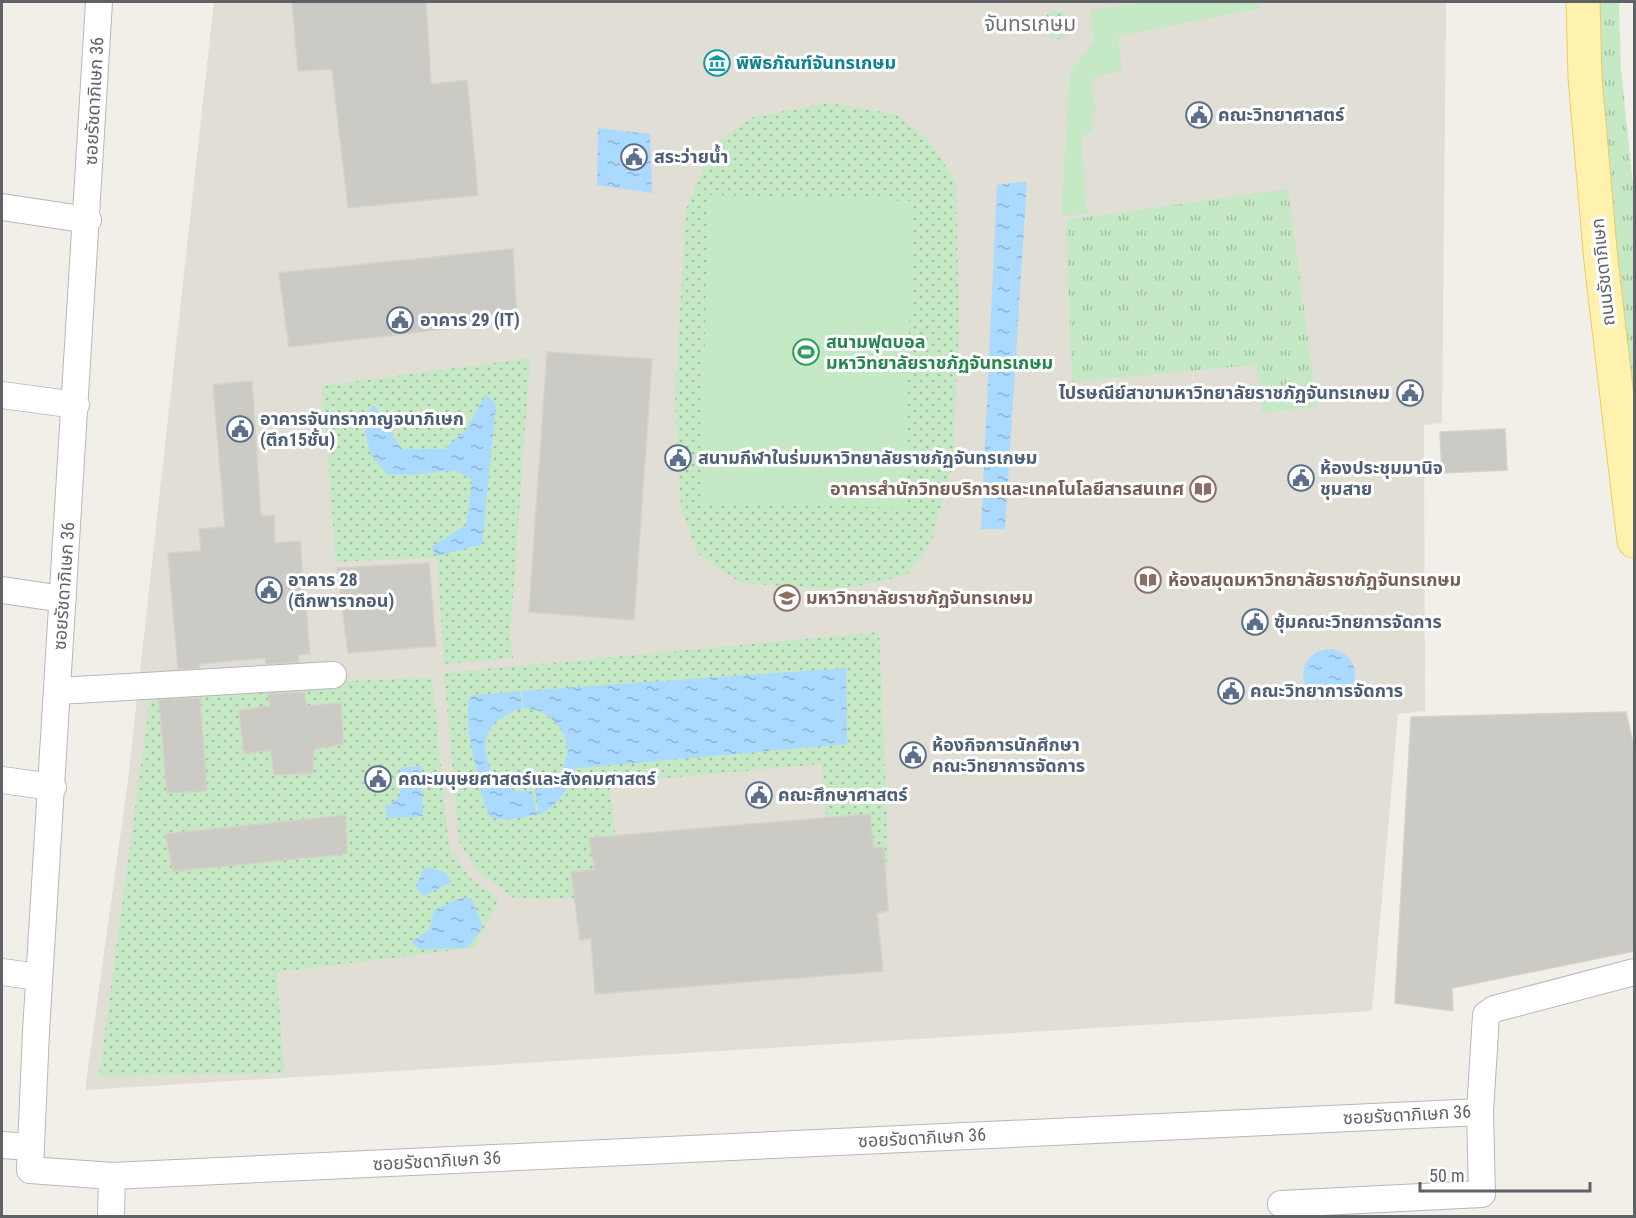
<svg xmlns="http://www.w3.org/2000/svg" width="1636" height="1218" viewBox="0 0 1636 1218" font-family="'Roboto Condensed','Noto Sans Thai',sans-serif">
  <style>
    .education { fill: #e1ded6 }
    .grass { fill: url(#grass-tufts) }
    .park { fill: url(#park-dots) }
    .garden { fill: #c5e8c5 }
    .water { fill: url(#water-ripples) }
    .building { fill: #cccac5; stroke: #d6d1c6; stroke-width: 1.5 }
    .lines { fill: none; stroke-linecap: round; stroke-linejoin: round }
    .minor-casing { stroke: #b5b8bc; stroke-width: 28 }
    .primary-casing { stroke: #f2c960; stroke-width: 35 }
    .minor { stroke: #fff; stroke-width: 26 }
    .primary { stroke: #fff2af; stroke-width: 33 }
    .labels { text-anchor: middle; stroke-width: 6; stroke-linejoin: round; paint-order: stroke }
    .culture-label { font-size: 18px; font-weight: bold; fill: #0d838f; stroke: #fff; text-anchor: start }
    .street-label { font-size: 18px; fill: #5f6368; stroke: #fff }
    .service-label { font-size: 18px; font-weight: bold; fill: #4e5e75; stroke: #fff; text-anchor: start }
    .leisure-label { font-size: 18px; font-weight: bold; fill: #27864d; stroke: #fff; text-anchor: start }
    .education-label { font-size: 18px; font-weight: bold; fill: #785e54; stroke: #fff; text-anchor: start }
    .quarter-label { font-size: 21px; fill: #70757a; stroke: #fff }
  </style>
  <defs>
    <pattern id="grass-tufts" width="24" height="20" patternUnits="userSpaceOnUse" patternTransform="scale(1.5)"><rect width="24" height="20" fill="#c5e8c5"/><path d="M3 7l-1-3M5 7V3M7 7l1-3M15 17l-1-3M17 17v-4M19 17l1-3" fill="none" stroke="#a3c0a4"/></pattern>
    <pattern id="park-dots" width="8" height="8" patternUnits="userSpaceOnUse" patternTransform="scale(1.5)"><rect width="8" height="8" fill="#c5e8c5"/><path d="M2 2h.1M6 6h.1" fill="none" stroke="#a3c0a4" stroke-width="1.8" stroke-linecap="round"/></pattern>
    <pattern id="water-ripples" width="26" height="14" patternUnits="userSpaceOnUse" patternTransform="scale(1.5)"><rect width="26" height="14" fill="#aadaff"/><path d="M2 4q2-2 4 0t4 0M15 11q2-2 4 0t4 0" fill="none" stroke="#8eb4d2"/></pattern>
  </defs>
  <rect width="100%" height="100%" fill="#f1efe8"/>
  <!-- education -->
  <path class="education" d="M 214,2 L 1446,2 L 1442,423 L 1424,425 L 1425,711 L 1398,714 L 1372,1011 L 85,1090 L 128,780 Z"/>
  <!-- grass -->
  <path class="grass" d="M 1596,2 L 1619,2 L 1621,69 L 1634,195 L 1634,445 L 1610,223 Z
    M 1288,189 L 1317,407 L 1261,412 L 1259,377 L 1253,365 L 1072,382 L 1066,220 Z"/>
  <!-- park -->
  <path class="park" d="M1043 25a14 14 0 1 1 28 0a14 14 0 1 1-28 0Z
    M 829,103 L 895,114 L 928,139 L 956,182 L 959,322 L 953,463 L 931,543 L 907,575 L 840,590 L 741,583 L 697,553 L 681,507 L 675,400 L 686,209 L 713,145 L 753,117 Z
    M 530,358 L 510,637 L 513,658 L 444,664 L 437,557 L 336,562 L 322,386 Z
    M 879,632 L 889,867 L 830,871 L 822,764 L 609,783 L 621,878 L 584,898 L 514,898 L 478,871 L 459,842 L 444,673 Z
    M 432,677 L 449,848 L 472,880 L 499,899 L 474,948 L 277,972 L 284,1073 L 99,1076 L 151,691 Z"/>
  <!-- garden -->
  <path class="garden" d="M 1147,2 L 1260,2 L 1260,8 L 1118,36 L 1122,70 L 1094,77 L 1092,87 L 1096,110 L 1091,116 L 1093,130 L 1081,137 L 1087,214 L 1061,216 L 1070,72 L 1094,41 L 1090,10 Z
    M 709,195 L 913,201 L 904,508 L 700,502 Z"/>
  <!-- water -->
  <path class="water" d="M 598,128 L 650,134 L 652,193 L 597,185 Z
    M 1027,181 L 1005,529 L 981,529 L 997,185 Z
    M 486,394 L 496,405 L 482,544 L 437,556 L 431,547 L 466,525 L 472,480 L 456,470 L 412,475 L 387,474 L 371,455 L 362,419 L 374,405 L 402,449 L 444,449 L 466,430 Z
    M1303 675a26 26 0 1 1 52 0a26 26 0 1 1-52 0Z
    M 846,668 L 847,744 L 577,768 C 568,789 560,804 539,815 L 535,790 C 545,785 554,780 561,771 C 580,743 554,708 523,708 L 522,691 Z
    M 520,691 L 522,709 C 480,720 477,750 498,784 L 517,791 L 532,791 L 537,815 L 506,820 L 491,817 C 481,800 480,785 476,767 C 470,741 465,722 470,696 Z
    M 421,766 L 423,816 L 387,818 L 385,808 L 400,796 L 401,768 Z
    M 430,868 L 445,872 L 451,882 L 424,896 L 416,888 L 423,869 Z
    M 461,898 L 471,898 L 483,927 L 467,948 L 420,949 L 411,942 L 430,929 L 434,910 Z"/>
  <!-- building -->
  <path class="building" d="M 292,2 L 426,2 L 431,84 L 467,80 L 478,195 L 348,208 L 332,69 L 298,71 Z
    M 513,249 L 517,321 L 289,347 L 279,273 Z
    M 547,352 L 652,359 L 634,620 L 529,612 Z
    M 252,381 L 261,516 L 274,515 L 275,543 L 300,541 L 310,654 L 298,655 L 299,662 L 266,664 L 265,658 L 199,664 L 199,668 L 178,669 L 168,553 L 201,551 L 199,529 L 225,527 L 213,385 Z
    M 1505,429 L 1507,470 L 1442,473 L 1440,432 Z
    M 429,563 L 436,646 L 348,653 L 337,568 Z
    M 304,692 L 307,706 L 341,703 L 343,744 L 314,749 L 313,773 L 274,775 L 271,750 L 244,754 L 239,711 L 270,706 L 268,694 Z
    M 200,698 L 207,791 L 167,793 L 159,700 Z
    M 1626,712 L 1635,752 L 1635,951 L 1452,988 L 1453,1011 L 1395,1003 L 1411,717 Z
    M 870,814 L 873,847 L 884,848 L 888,911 L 877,913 L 883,971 L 595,994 L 591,938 L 580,940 L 571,872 L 595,870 L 589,838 Z
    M 346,815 L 347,854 L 173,871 L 165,834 Z"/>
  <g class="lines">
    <!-- minor casing -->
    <g class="minor-casing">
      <path id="minor" d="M 99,2 L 36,1031 L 30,1170 L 112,1176 L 1480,1112
        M 2,207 L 88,220
        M 2,395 L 76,405
        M 2,590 L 63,599
        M 58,691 L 333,675
        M 2,780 L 53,787
        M 2,972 L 39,977
        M 2,1145 L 30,1147
        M 1281,1204 L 1482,1194 L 1480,1112 L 1486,1015 L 1494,1009 L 1634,972
        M 111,1216 L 112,1176"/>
    </g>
    <!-- primary casing -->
    <g class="primary-casing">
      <path id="primary" d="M 1583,2 L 1585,78 L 1601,261 L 1634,541"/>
    </g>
    <!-- minor -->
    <use href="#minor" class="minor"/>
    <!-- primary -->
    <use href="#primary" class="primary"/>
  </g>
  <!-- icons -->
  <defs>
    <g id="museum-ring" transform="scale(1.35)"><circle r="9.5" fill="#fff" stroke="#0f9aa8" stroke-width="1.5"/><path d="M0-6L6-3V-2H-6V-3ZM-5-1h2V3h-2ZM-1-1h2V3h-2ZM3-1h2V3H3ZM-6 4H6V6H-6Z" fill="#0f9aa8"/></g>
    <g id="civic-ring" transform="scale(1.35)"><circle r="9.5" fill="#fff" stroke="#5c6f8a" stroke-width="1.5"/><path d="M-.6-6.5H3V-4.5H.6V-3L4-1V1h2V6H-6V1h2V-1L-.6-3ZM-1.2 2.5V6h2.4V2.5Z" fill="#5c6f8a"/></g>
    <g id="stadium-ring" transform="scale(1.35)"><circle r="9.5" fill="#fff" stroke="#2e9e5b" stroke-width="1.5"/><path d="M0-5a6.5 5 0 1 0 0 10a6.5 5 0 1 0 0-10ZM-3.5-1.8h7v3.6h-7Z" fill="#2e9e5b"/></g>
    <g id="library-ring" transform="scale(1.35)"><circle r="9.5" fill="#fff" stroke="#8d6e63" stroke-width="1.5"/><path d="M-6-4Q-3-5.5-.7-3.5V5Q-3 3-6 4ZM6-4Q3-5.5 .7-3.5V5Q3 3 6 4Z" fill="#8d6e63"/></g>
    <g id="university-ring" transform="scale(1.35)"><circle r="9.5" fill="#fff" stroke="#8d6e63" stroke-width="1.5"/><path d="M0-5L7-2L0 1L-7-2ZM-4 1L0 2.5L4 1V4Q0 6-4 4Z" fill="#8d6e63"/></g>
  </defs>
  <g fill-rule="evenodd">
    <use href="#museum-ring" x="717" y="63"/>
    <use href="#civic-ring" x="1199" y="115"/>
    <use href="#civic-ring" x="634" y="157"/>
    <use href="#civic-ring" x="400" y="320"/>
    <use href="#stadium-ring" x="806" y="352"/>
    <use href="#civic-ring" x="1410" y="393"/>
    <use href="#civic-ring" x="240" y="429"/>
    <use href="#civic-ring" x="678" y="458"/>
    <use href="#civic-ring" x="1301" y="478"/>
    <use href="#library-ring" x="1203" y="489"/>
    <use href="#library-ring" x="1148" y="580"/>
    <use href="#civic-ring" x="269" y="590"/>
    <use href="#university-ring" x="787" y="598"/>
    <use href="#civic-ring" x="1255" y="622"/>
    <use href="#civic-ring" x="1231" y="691"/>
    <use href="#civic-ring" x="913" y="755"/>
    <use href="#civic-ring" x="378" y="779"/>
    <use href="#civic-ring" x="759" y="795"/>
  </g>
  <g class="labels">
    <!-- culture labels -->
    <g class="culture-label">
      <text x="736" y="69">พิพิธภัณฑ์จันทรเกษม</text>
    </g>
    <!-- street labels -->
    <g class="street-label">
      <text transform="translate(94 101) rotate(-87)" y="6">ซอยรัชดาภิเษก 36</text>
      <text transform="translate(1603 272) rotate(-96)" y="6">ถนนรัชดาภิเษก</text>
      <text transform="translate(64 586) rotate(-86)" y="6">ซอยรัชดาภิเษก 36</text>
      <text transform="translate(1407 1115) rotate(-3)" y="6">ซอยรัชดาภิเษก 36</text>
      <text transform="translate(922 1138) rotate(-3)" y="6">ซอยรัชดาภิเษก 36</text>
      <text transform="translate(437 1161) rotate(-3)" y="6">ซอยรัชดาภิเษก 36</text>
    </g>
    <!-- service labels -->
    <g class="service-label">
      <text x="1218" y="121">คณะวิทยาศาสตร์</text>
      <text x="654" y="163">สระว่ายน้ำ</text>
      <text x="420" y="326">อาคาร 29 (IT)</text>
      <text x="1390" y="399" text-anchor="end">ไปรษณีย์สาขามหาวิทยาลัยราชภัฏจันทรเกษม</text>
      <text x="260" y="425">อาคารจันทรากาญจนาภิเษก<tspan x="260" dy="21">(ตึก15ชั้น)</tspan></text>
      <text x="698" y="464">สนามกีฬาในร่มมหาวิทยาลัยราชภัฏจันทรเกษม</text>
      <text x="1320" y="474">ห้องประชุมมานิจ<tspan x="1320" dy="21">ชุมสาย</tspan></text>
      <text x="288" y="586">อาคาร 28<tspan x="288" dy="21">(ตึกพารากอน)</tspan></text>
      <text x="1274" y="628">ซุ้มคณะวิทยการจัดการ</text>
      <text x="1250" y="697">คณะวิทยาการจัดการ</text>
      <text x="932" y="751">ห้องกิจการนักศึกษา<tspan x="932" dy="21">คณะวิทยาการจัดการ</tspan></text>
      <text x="398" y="785">คณะมนุษยศาสตร์และสังคมศาสตร์</text>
      <text x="778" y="801">คณะศึกษาศาสตร์</text>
    </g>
    <!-- leisure labels -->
    <g class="leisure-label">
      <text x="826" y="348">สนามฟุตบอล<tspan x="826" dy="21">มหาวิทยาลัยราชภัฏจันทรเกษม</tspan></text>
    </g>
    <!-- education labels -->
    <g class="education-label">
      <text x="1184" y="495" text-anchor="end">อาคารสำนักวิทยบริการและเทคโนโลยีสารสนเทศ</text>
      <text x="1168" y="586">ห้องสมุดมหาวิทยาลัยราชภัฏจันทรเกษม</text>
      <text x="806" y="604">มหาวิทยาลัยราชภัฏจันทรเกษม</text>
    </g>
    <!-- quarter labels -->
    <g class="quarter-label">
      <text x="1030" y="31">จันทรเกษม</text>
    </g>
  </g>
  <!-- border -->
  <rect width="1636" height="1218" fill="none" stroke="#5f6368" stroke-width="6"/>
  <!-- scale -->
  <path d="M1420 1182v9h170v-9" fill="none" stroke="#5f6368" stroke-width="3"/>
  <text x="1429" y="1182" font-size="18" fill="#5f6368" stroke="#ffffff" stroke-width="4.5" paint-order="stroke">50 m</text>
</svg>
